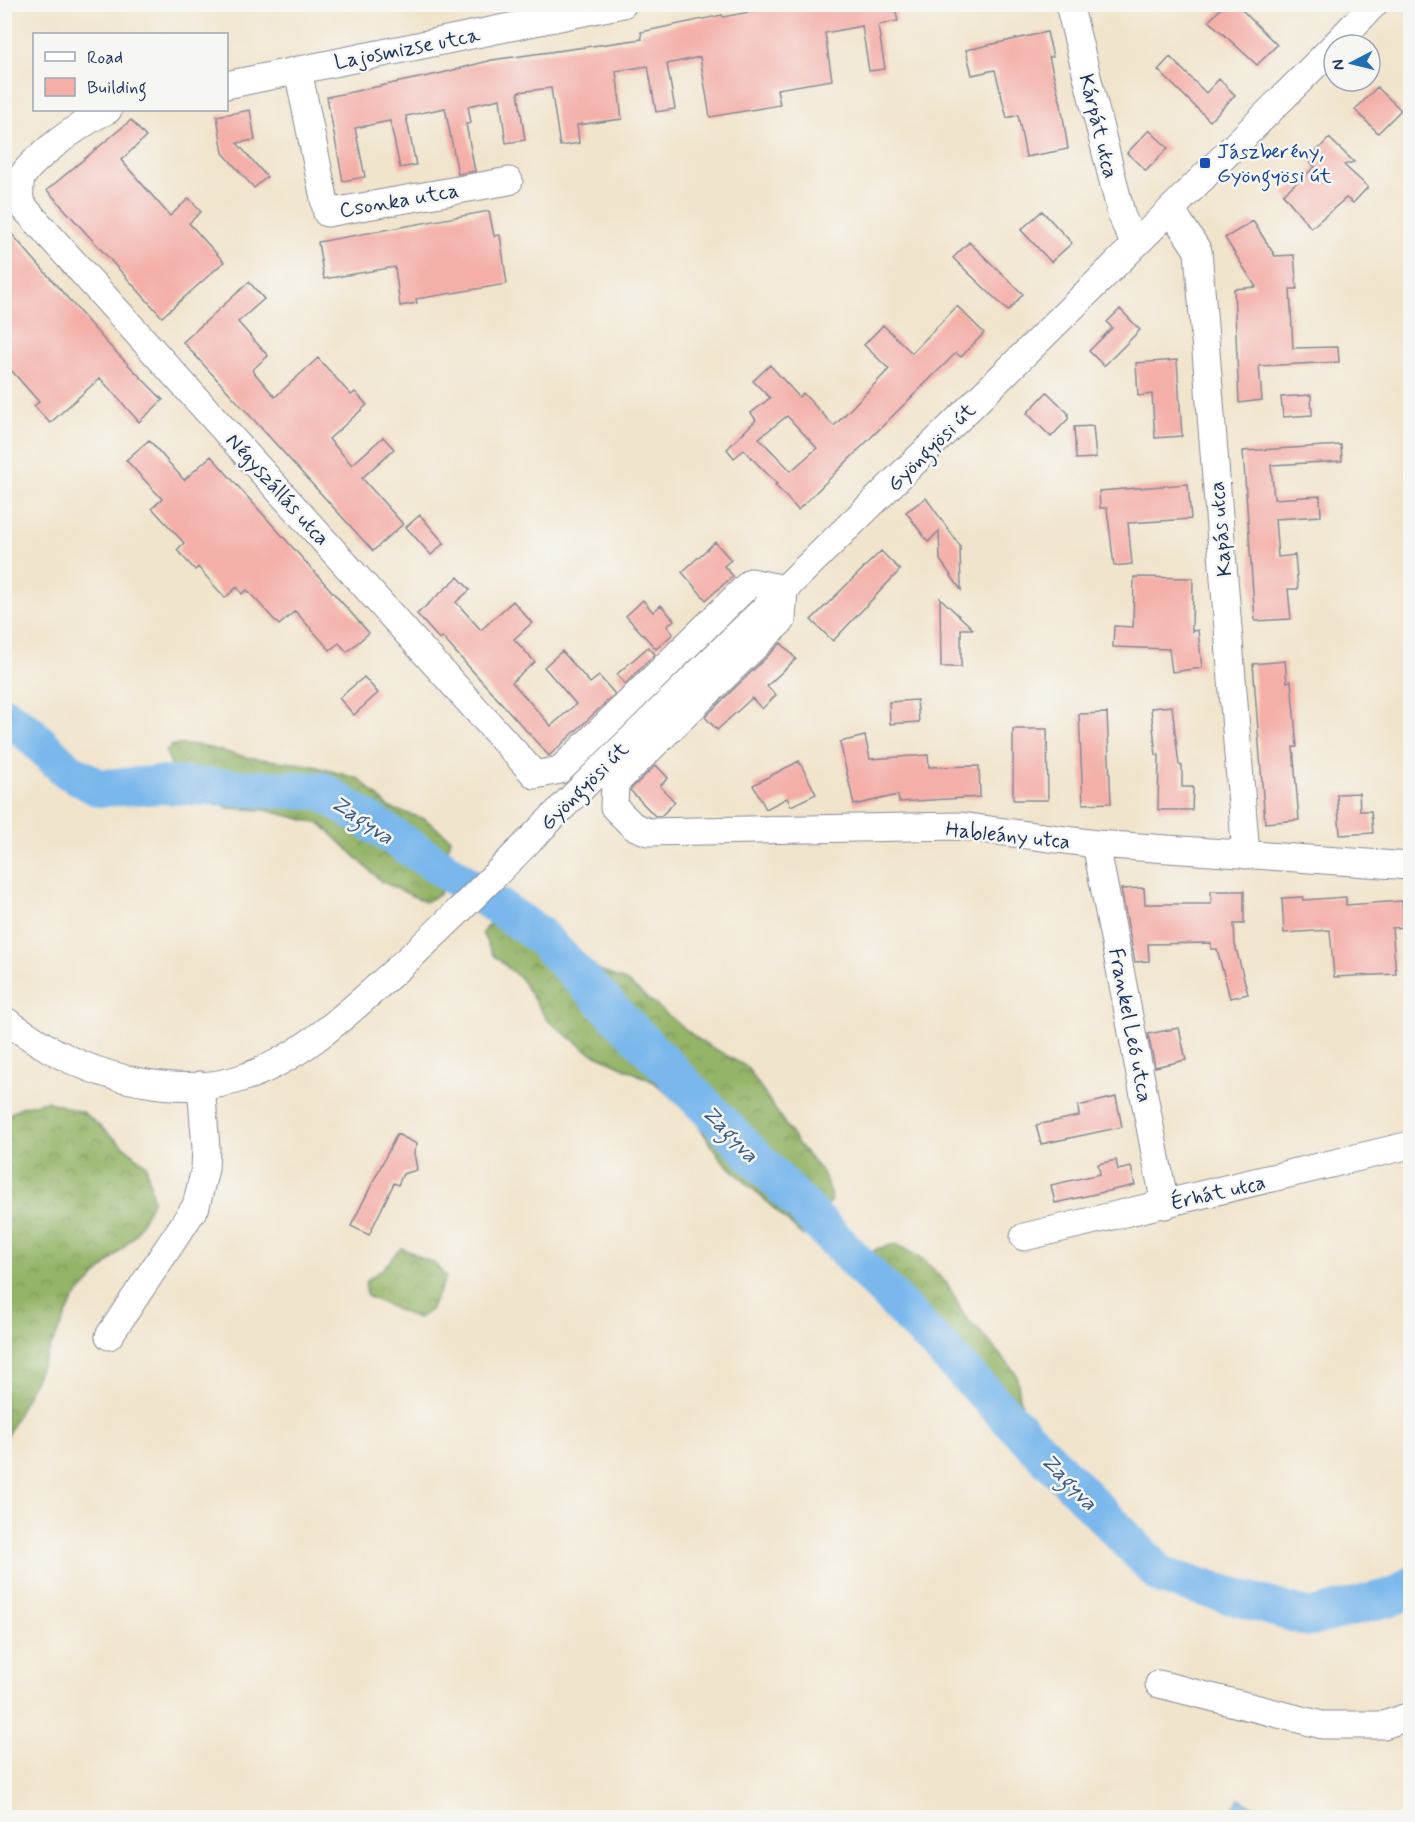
<svg xmlns="http://www.w3.org/2000/svg" width="1415" height="1822" viewBox="0 0 1415 1822" font-family="Mynerve,sans-serif">
  <style>
    .forest { fill: url(#forest-crowns); stroke: #587263; stroke-width: 1.5 }
    .water { fill: url(#water-ripples); stroke: #4a73a5; stroke-width: 1.5 }
    .lines { fill: none; stroke-linecap: round; stroke-linejoin: round }
    .river { stroke: #79b7ec; stroke-width: 38 }
    .building { fill: #f4afa9; fill-rule: evenodd }
    .minor-casing { stroke: #868a95; stroke-width: 29 }
    .minor { stroke: #fff; stroke-width: 27 }
    .transit-dot { fill: #1a4fb4; stroke: #f6f6f2; stroke-width: 2 }
    .labels { text-anchor: middle; stroke-width: 5; stroke-linejoin: round; paint-order: stroke }
    .street-label { font-size: 21px; fill: #1b2f5e; stroke: #f6f6f2 }
    .transit-label { font-size: 21px; fill: #164399; stroke: #f6f6f2; text-anchor: start }
    .water-label { font-size: 22px; font-style: italic; fill: #375889; stroke: #f6f6f2 }
  </style>
  <defs>
    <pattern id="forest-crowns" width="20" height="18" patternUnits="userSpaceOnUse" patternTransform="scale(1.5)"><rect width="20" height="18" fill="#94b468"/><path d="M2 6a3 3 0 1 1 6 0M12 15a3 3 0 1 1 6 0" fill="none" stroke="#789359"/></pattern>
    <pattern id="water-ripples" width="26" height="14" patternUnits="userSpaceOnUse" patternTransform="scale(1.5)"><rect width="26" height="14" fill="#79b7ec"/><path d="M2 4q2-2 4 0t4 0M15 11q2-2 4 0t4 0" fill="none" stroke="#6295c2"/></pattern>
  </defs>
  <rect width="100%" height="100%" fill="#f6f6f2"/>
  <filter id="ink" filterUnits="userSpaceOnUse"><feTurbulence type="fractalNoise" baseFrequency=".0167" numOctaves="2"/><feDisplacementMap in="SourceGraphic" scale="12" xChannelSelector="R" yChannelSelector="G"/><feConvolveMatrix kernelMatrix="1 2 1 2 8 2 1 2 1" color-interpolation-filters="sRGB"/></filter>
  <filter id="wash" filterUnits="userSpaceOnUse"><feTurbulence type="fractalNoise" baseFrequency=".008" numOctaves="4" result="noise"/><feDisplacementMap in="SourceGraphic" scale="24" xChannelSelector="R" yChannelSelector="G"/><feGaussianBlur stdDeviation="1.35" result="paint"/><feColorMatrix in="noise" values="0 0 0 0 0 0 0 0 0 0 0 0 0 0 0 0 0 1.4 0 .05"/><feComposite in="paint" operator="in"/></filter>
  <g filter="url(#wash)">
    <rect width="100%" height="100%" fill="#f1e4cc"/>
    <!-- forest -->
    <path class="forest" d="M 172,745 L 199,745 L 245,757 L 310,765 L 359,779 L 390,808 L 425,819 L 450,838 L 440,894 L 425,902 L 381,881 L 321,824 L 265,810 L 228,808 L 174,772 L 166,752 Z
      M 537,918 L 601,971 L 627,982 L 699,1040 L 747,1067 L 798,1144 L 824,1174 L 832,1200 L 803,1236 L 721,1159 L 692,1116 L 654,1082 L 588,1051 L 547,1020 L 521,979 L 493,955 L 482,933 L 491,921 Z
      M 46,1101 L 84,1113 L 146,1165 L 153,1200 L 135,1235 L 74,1299 L 5,1440 L 5,1117 L 21,1107 Z
      M 896,1244 L 924,1260 L 948,1285 L 965,1317 L 985,1337 L 1016,1373 L 1022,1407 L 996,1423 L 852,1276 L 876,1249 Z
      M 402,1248 L 435,1264 L 446,1277 L 430,1310 L 417,1319 L 367,1296 L 365,1283 C 370,1276 375,1275 381,1270 C 389,1264 393,1254 402,1248 Z"/>
    <!-- water -->
    <path class="water" d="M 1239,1798 L 1271,1817 L 1229,1817 Z"/>
    <g class="lines">
      <!-- river -->
      <path class="river" d="M 4,715 L 28,732 L 67,770 L 99,788 L 161,785 L 322,791 L 439,866 L 539,935 L 1162,1576 L 1310,1618 L 1399,1595 L 1410,1586"/>
    </g>
    <g id="blocks">
      <!-- building -->
      <path class="building" d="M 790,4 L 894,4 L 898,21 L 878,25 L 885,69 L 869,71 L 862,26 L 825,33 L 832,80 L 777,89 L 780,105 L 710,117 L 700,57 L 667,64 L 675,109 L 656,112 L 648,66 L 616,71 L 622,119 L 577,125 L 579,143 L 560,146 L 551,88 L 518,92 L 525,140 L 506,143 L 500,99 L 468,106 L 471,123 L 466,124 L 475,171 L 458,174 L 445,108 L 406,116 L 416,165 L 400,168 L 390,121 L 355,128 L 365,177 L 343,181 L 327,97 L 438,74 L 492,60 L 642,39 L 641,32 L 722,15 L 723,17 Z
        M 1225,4 L 1236,4 L 1277,45 L 1257,65 L 1209,21 Z
        M 1047,32 L 1053,57 L 1049,57 L 1061,104 L 1068,149 L 1026,157 L 1018,115 L 1007,118 L 995,70 L 972,75 L 966,50 Z
        M 1170,57 L 1206,93 L 1219,79 L 1235,95 L 1210,121 L 1158,70 Z
        M 1377,87 L 1401,110 L 1378,133 L 1355,110 Z
        M 250,110 L 255,140 L 237,143 L 267,177 L 254,188 L 223,153 L 217,116 Z
        M 131,120 L 146,137 L 121,160 L 170,216 L 189,198 L 201,212 L 189,223 L 224,262 L 162,317 L 47,190 Z
        M 1149,130 L 1168,148 L 1146,171 L 1127,153 Z
        M 1329,138 L 1354,162 L 1344,165 L 1368,187 L 1353,203 L 1346,198 L 1311,228 L 1283,194 L 1315,167 L 1308,160 Z
        M 489,211 L 494,236 L 500,235 L 507,284 L 416,299 L 417,303 L 400,306 L 395,267 L 324,279 L 318,242 Z
        M 1042,211 L 1072,243 L 1051,262 L 1021,230 Z
        M 1253,221 L 1275,256 L 1294,255 L 1297,289 L 1290,289 L 1293,348 L 1338,347 L 1339,362 L 1259,366 L 1262,400 L 1239,403 L 1234,289 L 1256,287 L 1225,238 Z
        M 4,225 L 106,342 L 163,400 L 139,422 L 100,378 L 50,423 L 34,406 L 39,402 L 4,362 Z
        M 969,242 L 1023,294 L 1008,311 L 953,258 Z
        M 249,282 L 264,299 L 238,322 L 268,356 L 252,370 L 275,397 L 318,358 L 351,395 L 355,392 L 367,405 L 329,439 L 352,465 L 383,437 L 394,449 L 362,478 L 403,524 L 373,551 L 183,342 Z
        M 957,306 L 984,333 L 961,357 L 956,353 L 798,510 L 775,485 L 777,484 L 744,450 L 734,458 L 727,449 L 756,420 L 751,413 L 770,398 L 753,381 L 770,365 L 799,397 L 803,393 L 834,426 L 889,369 L 864,345 L 883,325 L 912,353 ZM 787,416 L 817,448 L 791,471 L 759,438 Z
        M 1120,309 L 1140,330 L 1104,366 L 1089,351 L 1112,328 L 1107,322 Z
        M 1177,360 L 1182,436 L 1155,438 L 1152,394 L 1138,396 L 1136,363 Z
        M 1047,392 L 1068,413 L 1068,419 L 1051,437 L 1027,413 Z
        M 1311,395 L 1312,415 L 1283,417 L 1281,397 Z
        M 1093,426 L 1096,458 L 1076,459 L 1074,427 Z
        M 149,440 L 184,480 L 211,456 L 369,633 L 347,652 L 339,643 L 330,650 L 295,611 L 279,625 L 247,590 L 242,594 L 237,587 L 225,598 L 198,567 L 195,570 L 177,550 L 184,543 L 152,508 L 162,499 L 126,460 Z
        M 1341,445 L 1342,461 L 1271,465 L 1274,499 L 1320,496 L 1321,516 L 1275,519 L 1278,557 L 1295,555 L 1298,589 L 1288,589 L 1291,619 L 1255,621 L 1243,451 Z
        M 1188,484 L 1191,519 L 1128,523 L 1132,564 L 1114,566 L 1107,508 L 1100,508 L 1099,491 Z
        M 926,498 L 960,546 L 961,590 L 940,560 L 939,531 L 928,542 L 906,512 Z
        M 420,515 L 444,543 L 431,555 L 406,527 Z
        M 715,542 L 731,560 L 724,566 L 733,576 L 706,600 L 682,572 Z
        M 881,551 L 900,570 L 833,641 L 811,620 Z
        M 458,577 L 470,590 L 456,602 L 481,630 L 513,601 L 532,623 L 514,639 L 535,662 L 512,682 L 551,726 L 576,704 L 544,667 L 562,651 L 590,683 L 599,676 L 615,694 L 549,756 L 442,637 L 440,640 L 417,614 Z
        M 1134,577 L 1193,578 L 1192,631 L 1198,630 L 1202,668 L 1172,672 L 1169,649 L 1113,647 L 1114,626 L 1133,627 Z
        M 940,598 L 973,629 L 961,629 L 961,667 L 941,667 Z
        M 643,600 L 653,612 L 661,605 L 674,620 L 667,626 L 673,634 L 656,649 L 626,616 Z
        M 781,643 L 796,659 L 767,686 L 776,695 L 762,709 L 752,698 L 717,730 L 705,717 Z
        M 648,647 L 655,654 L 625,684 L 617,674 Z
        M 1285,661 L 1287,682 L 1291,681 L 1297,747 L 1293,747 L 1299,820 L 1265,823 L 1253,664 Z
        M 364,677 L 378,693 L 354,715 L 339,698 Z
        M 917,700 L 919,722 L 890,724 L 889,702 Z
        M 1172,706 L 1179,765 L 1182,766 L 1182,787 L 1193,787 L 1192,810 L 1158,810 L 1159,755 L 1156,755 L 1151,708 Z
        M 1107,713 L 1111,803 L 1083,804 L 1079,714 Z
        M 1013,729 L 1047,729 L 1048,800 L 1013,800 Z
        M 865,736 L 870,759 L 928,755 L 929,767 L 979,766 L 980,797 L 899,802 L 898,795 L 854,805 L 840,742 Z
        M 799,761 L 816,794 L 791,806 L 787,798 L 766,809 L 753,785 Z
        M 656,765 L 668,778 L 660,786 L 675,802 L 661,816 L 655,816 L 630,790 Z
        M 1359,793 L 1360,811 L 1371,811 L 1373,833 L 1340,835 L 1337,794 Z
        M 1144,888 L 1145,904 L 1211,904 L 1211,891 L 1244,891 L 1244,924 L 1234,924 L 1235,945 L 1248,994 L 1230,998 L 1217,949 L 1211,949 L 1211,943 L 1148,944 L 1149,961 L 1135,962 L 1121,889 Z
        M 1303,897 L 1303,900 L 1346,897 L 1346,905 L 1402,901 L 1404,927 L 1392,928 L 1396,974 L 1334,977 L 1330,930 L 1284,933 L 1282,898 Z
        M 1179,1028 L 1186,1060 L 1155,1067 L 1148,1034 Z
        M 1116,1097 L 1122,1127 L 1041,1144 L 1036,1125 L 1079,1116 L 1078,1106 Z
        M 397,1134 L 417,1144 L 414,1152 L 417,1170 L 403,1174 L 398,1185 L 394,1183 L 369,1235 L 351,1226 Z
        M 1116,1160 L 1118,1170 L 1131,1167 L 1135,1185 L 1055,1203 L 1051,1185 L 1100,1174 L 1098,1164 Z"/>
    </g>
  </g>
  <g filter="url(#ink)">
    <use href="#blocks" fill-opacity="0" stroke="#868a95" stroke-width="1.5"/>
    <g class="lines">
      <!-- minor casing -->
      <g class="minor-casing">
        <path id="minor" d="M 1069,4 L 1122,217 L 1135,245
          M 1335,45 L 1374,4
          M 298,70 L 327,213 L 509,181
          M 226,85 L 623,4
          M 108,110 C 89,118 28,160 21,179 C 19,186 20,196 20,203 L 535,775 L 560,770 L 751,582 L 784,589 L 782,620 L 615,783 L 614,807 L 633,826 L 648,832 L 959,826 L 1096,844 L 1410,866
          M 1172,211 L 1198,251 L 1246,855
          M 1096,844 L 1165,1205
          M 4,1020 C 22,1031 39,1044 57,1053 C 109,1081 188,1098 245,1077 C 295,1060 337,1023 376,988 C 458,916 532,836 610,760 C 852,522 1096,287 1334,46
          M 1024,1237 L 1410,1145
          M 109,1336 L 196,1206 L 205,1169 L 206,1148 L 201,1085
          M 1159,1684 L 1322,1725 L 1384,1725 L 1410,1716"/>
      </g>
      <!-- minor -->
      <use href="#minor" class="minor"/>
    </g>
  </g>
  <!-- markers -->
  <rect class="transit-dot" x="1199" y="157" width="12" height="12" rx="3"/>
  <g class="labels">
    <!-- street labels -->
    <g class="street-label">
      <text transform="translate(407 48) rotate(-11)" y="7">Lajosmizse utca</text>
      <text transform="translate(1099 126) rotate(76)" y="7">Kárpát utca</text>
      <text transform="translate(399 200) rotate(-10)" y="7">Csonka utca</text>
      <text transform="translate(931 447) rotate(-45)" y="7">Gyöngyösi út</text>
      <text transform="translate(278 489) rotate(48)" y="7">Négyszállás utca</text>
      <text transform="translate(1220 529) rotate(-95)" y="7">Kapás utca</text>
      <text transform="translate(584 786) rotate(-45)" y="7">Gyöngyösi út</text>
      <text transform="translate(1008 835) rotate(6)" y="7">Hableány utca</text>
      <text transform="translate(1131 1025) rotate(79)" y="7">Frankel Leó utca</text>
      <text transform="translate(1218 1192) rotate(-13)" y="7">Érhát utca</text>
    </g>
    <!-- transit labels -->
    <g class="transit-label">
      <text x="1217" y="158">Jászberény,<tspan x="1217" dy="24">Gyöngyösi út</tspan></text>
    </g>
    <!-- water labels -->
    <g class="water-label">
      <text transform="translate(363 819) rotate(34)" y="8">Zagyva</text>
      <text transform="translate(731 1133) rotate(46)" y="8">Zagyva</text>
      <text transform="translate(1070 1481) rotate(46)" y="8">Zagyva</text>
    </g>
  </g>
  <!-- margin -->
  <rect width="1415" height="1822" fill="none" stroke="#f6f6f2" stroke-width="24"/>
  <!-- legend -->
  <rect x="33" y="33" width="195" height="78" fill="#f6f6f2" stroke="#9ea6b7" stroke-width="1.5"/>
  <rect x="45" y="52" width="30" height="9" fill="#ffffff" stroke="#9ea6b7" stroke-width="1.5"/>
  <text x="87" y="63" font-size="18" fill="#1b2f5e">Road</text>
  <rect x="45" y="78" width="30" height="18" fill="#f4afa9" stroke="#9ea6b7" stroke-width="1.5"/>
  <text x="87" y="93" font-size="18" fill="#1b2f5e">Building</text>
  <!-- north arrow -->
  <g transform="translate(1352 63) rotate(263)"><circle r="28" fill="#f6f6f2" stroke="#9ea6b7" stroke-width="1.5"/>
  <path d="M0-4.5L10 22L0 15L-10 22Z" fill="#1f6fb2"/>
  <text y="-9" font-size="16" font-weight="bold" text-anchor="middle" fill="#1b2f5e">N</text>
  </g>
</svg>
